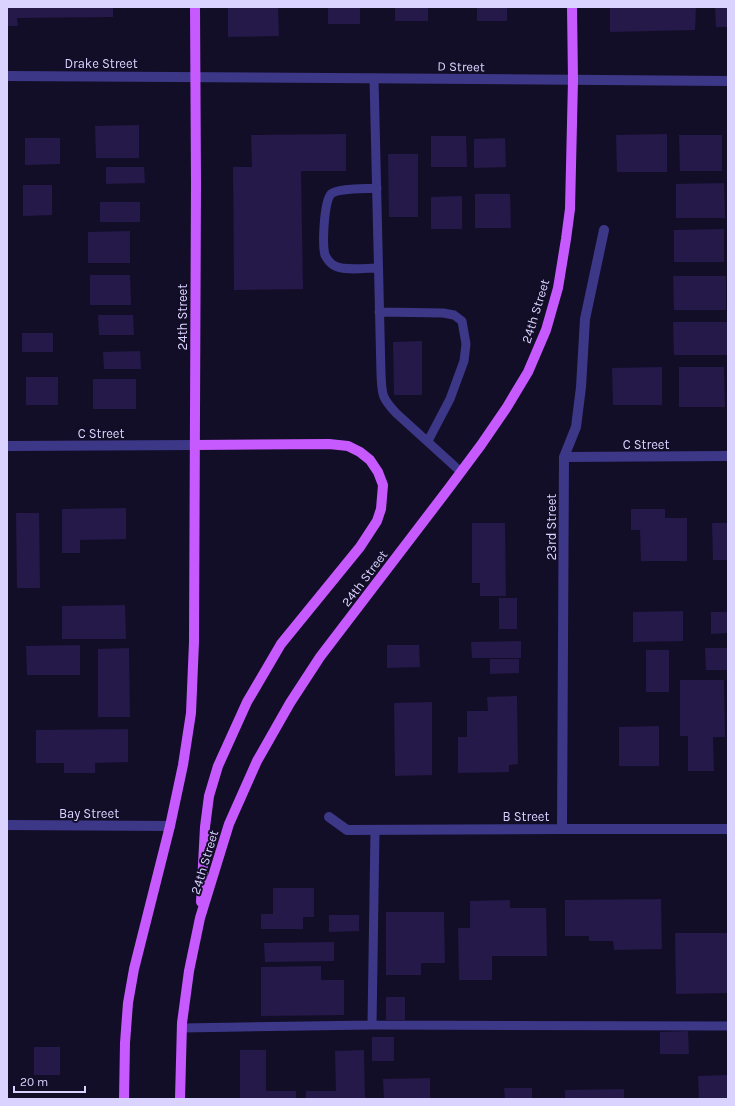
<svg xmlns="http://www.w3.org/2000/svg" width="735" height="1106" viewBox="0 0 735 1106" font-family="Karla,sans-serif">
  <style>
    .building { fill: #241948 }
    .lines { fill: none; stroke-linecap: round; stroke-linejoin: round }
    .service { stroke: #3d3788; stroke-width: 9 }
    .minor { stroke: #3d3788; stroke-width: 10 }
    .primary { stroke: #c75aff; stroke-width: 10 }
    .labels { text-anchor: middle; stroke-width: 4; stroke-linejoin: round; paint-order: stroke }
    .street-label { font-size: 13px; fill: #dad3ff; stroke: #130e27 }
  </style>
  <rect width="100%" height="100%" fill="#130e27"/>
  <!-- building -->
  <path class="building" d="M 7,7 L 113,7 L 113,17 L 17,18 L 18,26 L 7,26 Z
    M 228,7 L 278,7 L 279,36 L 228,37 Z
    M 328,7 L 360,7 L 360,24 L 328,24 Z
    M 395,7 L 428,7 L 428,21 L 395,21 Z
    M 477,7 L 507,7 L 507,21 L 477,21 Z
    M 610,7 L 696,7 L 695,30 L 610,32 Z
    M 715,7 L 728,7 L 728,27 L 716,27 Z
    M 139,125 L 139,158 L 96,158 L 95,126 Z
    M 346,134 L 346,171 L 301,171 L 303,289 L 234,290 L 233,167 L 252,167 L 251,135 Z
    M 667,134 L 667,172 L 617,172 L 616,135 Z
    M 679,135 L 722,135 L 722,171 L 680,171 Z
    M 431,136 L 466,136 L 467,167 L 431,167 Z
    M 25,138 L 60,138 L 60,164 L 25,165 Z
    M 505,138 L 506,167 L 474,168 L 474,139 Z
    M 388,154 L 418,154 L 418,217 L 389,217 Z
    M 106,167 L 144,167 L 145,183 L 106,184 Z
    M 724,183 L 725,218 L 676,218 L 676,184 Z
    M 23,185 L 52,185 L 52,215 L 23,216 Z
    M 475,194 L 510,194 L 511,228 L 475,228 Z
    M 462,196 L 462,229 L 431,229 L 431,197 Z
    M 100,202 L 140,202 L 140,222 L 100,222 Z
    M 724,229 L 724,262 L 674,262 L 674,230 Z
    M 130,231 L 130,263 L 88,263 L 88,232 Z
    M 90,275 L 130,275 L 131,305 L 90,305 Z
    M 673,276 L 726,276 L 726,310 L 674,310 Z
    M 98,315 L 133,315 L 134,335 L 99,335 Z
    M 673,322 L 728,322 L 728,355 L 674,355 Z
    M 22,333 L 53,333 L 53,352 L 22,352 Z
    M 422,341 L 422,395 L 394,395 L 393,342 Z
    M 140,351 L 141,369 L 104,369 L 103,352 Z
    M 662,367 L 662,405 L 613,405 L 612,368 Z
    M 679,367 L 724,367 L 725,407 L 679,407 Z
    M 26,377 L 58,377 L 58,405 L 26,405 Z
    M 93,379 L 136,379 L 136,409 L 93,409 Z
    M 126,508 L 126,539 L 80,540 L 80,553 L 62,553 L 62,509 Z
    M 631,509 L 665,509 L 665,518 L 687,518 L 687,561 L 641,561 L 640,530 L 631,530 Z
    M 16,513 L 39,513 L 40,588 L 17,588 Z
    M 472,523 L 505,523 L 506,596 L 480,596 L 480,583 L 472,583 Z
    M 712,523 L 728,523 L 728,560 L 713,560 Z
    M 499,598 L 517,598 L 517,629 L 499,629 Z
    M 125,605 L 126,639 L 62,639 L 62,606 Z
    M 683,611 L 683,641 L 633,642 L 633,612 Z
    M 711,612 L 728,612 L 728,633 L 711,634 Z
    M 521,641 L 521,658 L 472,658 L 471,642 Z
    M 80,645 L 80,675 L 27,675 L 26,646 Z
    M 387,645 L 419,645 L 420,667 L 387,668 Z
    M 129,648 L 130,717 L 98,717 L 98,649 Z
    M 705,648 L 728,648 L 728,670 L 706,670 Z
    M 646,650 L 669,650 L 669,692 L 646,692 Z
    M 490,659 L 519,659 L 519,673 L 490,674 Z
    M 680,680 L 724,680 L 725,737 L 713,737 L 714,771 L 688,771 L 688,736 L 680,736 Z
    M 517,696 L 518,764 L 509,765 L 509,772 L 458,773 L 458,737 L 467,737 L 467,711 L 488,711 L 487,697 Z
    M 432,702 L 432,775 L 395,776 L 394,703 Z
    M 659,726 L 659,766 L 619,766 L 619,727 Z
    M 128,729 L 128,762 L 95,763 L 95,773 L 64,773 L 64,763 L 36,763 L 36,730 Z
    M 273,888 L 314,888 L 314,917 L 303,917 L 303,929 L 261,929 L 261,914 L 273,914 Z
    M 661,899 L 662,949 L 614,950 L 613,941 L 589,941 L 589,936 L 565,936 L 565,900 Z
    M 510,900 L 510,908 L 546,908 L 547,956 L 492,956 L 492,980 L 459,980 L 458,928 L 470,928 L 470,901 Z
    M 386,912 L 444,912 L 445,963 L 421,963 L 421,975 L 386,975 Z
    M 329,915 L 359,915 L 359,931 L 329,932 Z
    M 675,933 L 728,933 L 728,993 L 676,994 Z
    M 334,942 L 334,961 L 265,962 L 264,943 Z
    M 321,966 L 321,980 L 344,980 L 344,1015 L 261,1016 L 261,967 Z
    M 386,997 L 405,997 L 405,1020 L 386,1020 Z
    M 688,1031 L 689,1054 L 660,1054 L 660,1032 Z
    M 372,1037 L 394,1037 L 394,1061 L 372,1061 Z
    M 34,1047 L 60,1047 L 60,1075 L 34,1075 Z
    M 240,1050 L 266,1050 L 266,1091 L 296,1091 L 296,1099 L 240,1099 Z
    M 364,1050 L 365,1099 L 306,1099 L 306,1091 L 336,1091 L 335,1051 Z
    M 728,1075 L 728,1099 L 699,1099 L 698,1076 Z
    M 430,1078 L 430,1099 L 384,1099 L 383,1079 Z
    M 504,1088 L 532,1088 L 532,1099 L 505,1099 Z
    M 624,1089 L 624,1099 L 565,1099 L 565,1090 Z"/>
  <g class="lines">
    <!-- service -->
    <path class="service" d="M 374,78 L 381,374 C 382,394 381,397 396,413 L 461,472
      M 377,188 C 367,189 337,188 331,194 C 324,202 322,244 325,255 C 327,259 331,264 335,266 C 344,271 367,268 378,268
      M 379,312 L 443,313 L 454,315 L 462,321 L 466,344 L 464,361 L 450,399 L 428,441
      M 372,1025 L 375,830
      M 182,1028 L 372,1025 L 728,1026"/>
    <!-- minor -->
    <path class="minor" d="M 7,76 C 247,76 488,80 728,81
      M 7,446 L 195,445
      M 564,457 L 728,456
      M 329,817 L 347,830 L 562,829 L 728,829
      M 7,825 L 170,826
      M 562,829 L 564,457 L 576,427 L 581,387 L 585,319 L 604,230"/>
    <!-- primary -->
    <path class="primary" d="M 195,445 L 329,444 L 348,446 L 360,452 L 370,460 L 378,472 L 383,485 L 381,509 L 377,521 L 360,547 L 281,644 L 247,702 L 218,766 L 209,796 L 205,827 L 201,902
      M 124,1099 L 125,1043 L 128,1003 L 134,969 L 170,826 L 183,765 L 191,713 L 194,642 L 196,184 L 195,7
      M 180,1099 L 182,1023 L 189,971 L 200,918 L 229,824 L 257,761 L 290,703 L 320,657 L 449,488 L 481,445 L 507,407 L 528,372 L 546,330 L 558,288 L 566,239 L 570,209 L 573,80 L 572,7"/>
  </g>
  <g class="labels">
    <!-- street labels -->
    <g class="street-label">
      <text x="101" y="68">Drake Street</text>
      <text transform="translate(461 66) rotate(1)" y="5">D Street</text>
      <text transform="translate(535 311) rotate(-73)" y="5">24th Street</text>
      <text transform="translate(182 317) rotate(-90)" y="5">24th Street</text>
      <text x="101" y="438">C Street</text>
      <text x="646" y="449">C Street</text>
      <text transform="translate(551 527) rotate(-90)" y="5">23rd Street</text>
      <text transform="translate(364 578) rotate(-53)" y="5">24th Street</text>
      <text x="89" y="818">Bay Street</text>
      <text x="526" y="821">B Street</text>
      <text transform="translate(204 862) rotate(-73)" y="5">24th Street</text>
    </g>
  </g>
  <!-- border -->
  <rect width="735" height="1106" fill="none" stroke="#dad3ff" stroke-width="16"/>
  <!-- scale -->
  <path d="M14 1086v6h71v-6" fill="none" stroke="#dad3ff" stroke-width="2"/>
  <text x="20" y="1086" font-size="12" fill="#dad3ff" stroke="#130e27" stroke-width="3" paint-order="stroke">20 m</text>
</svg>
